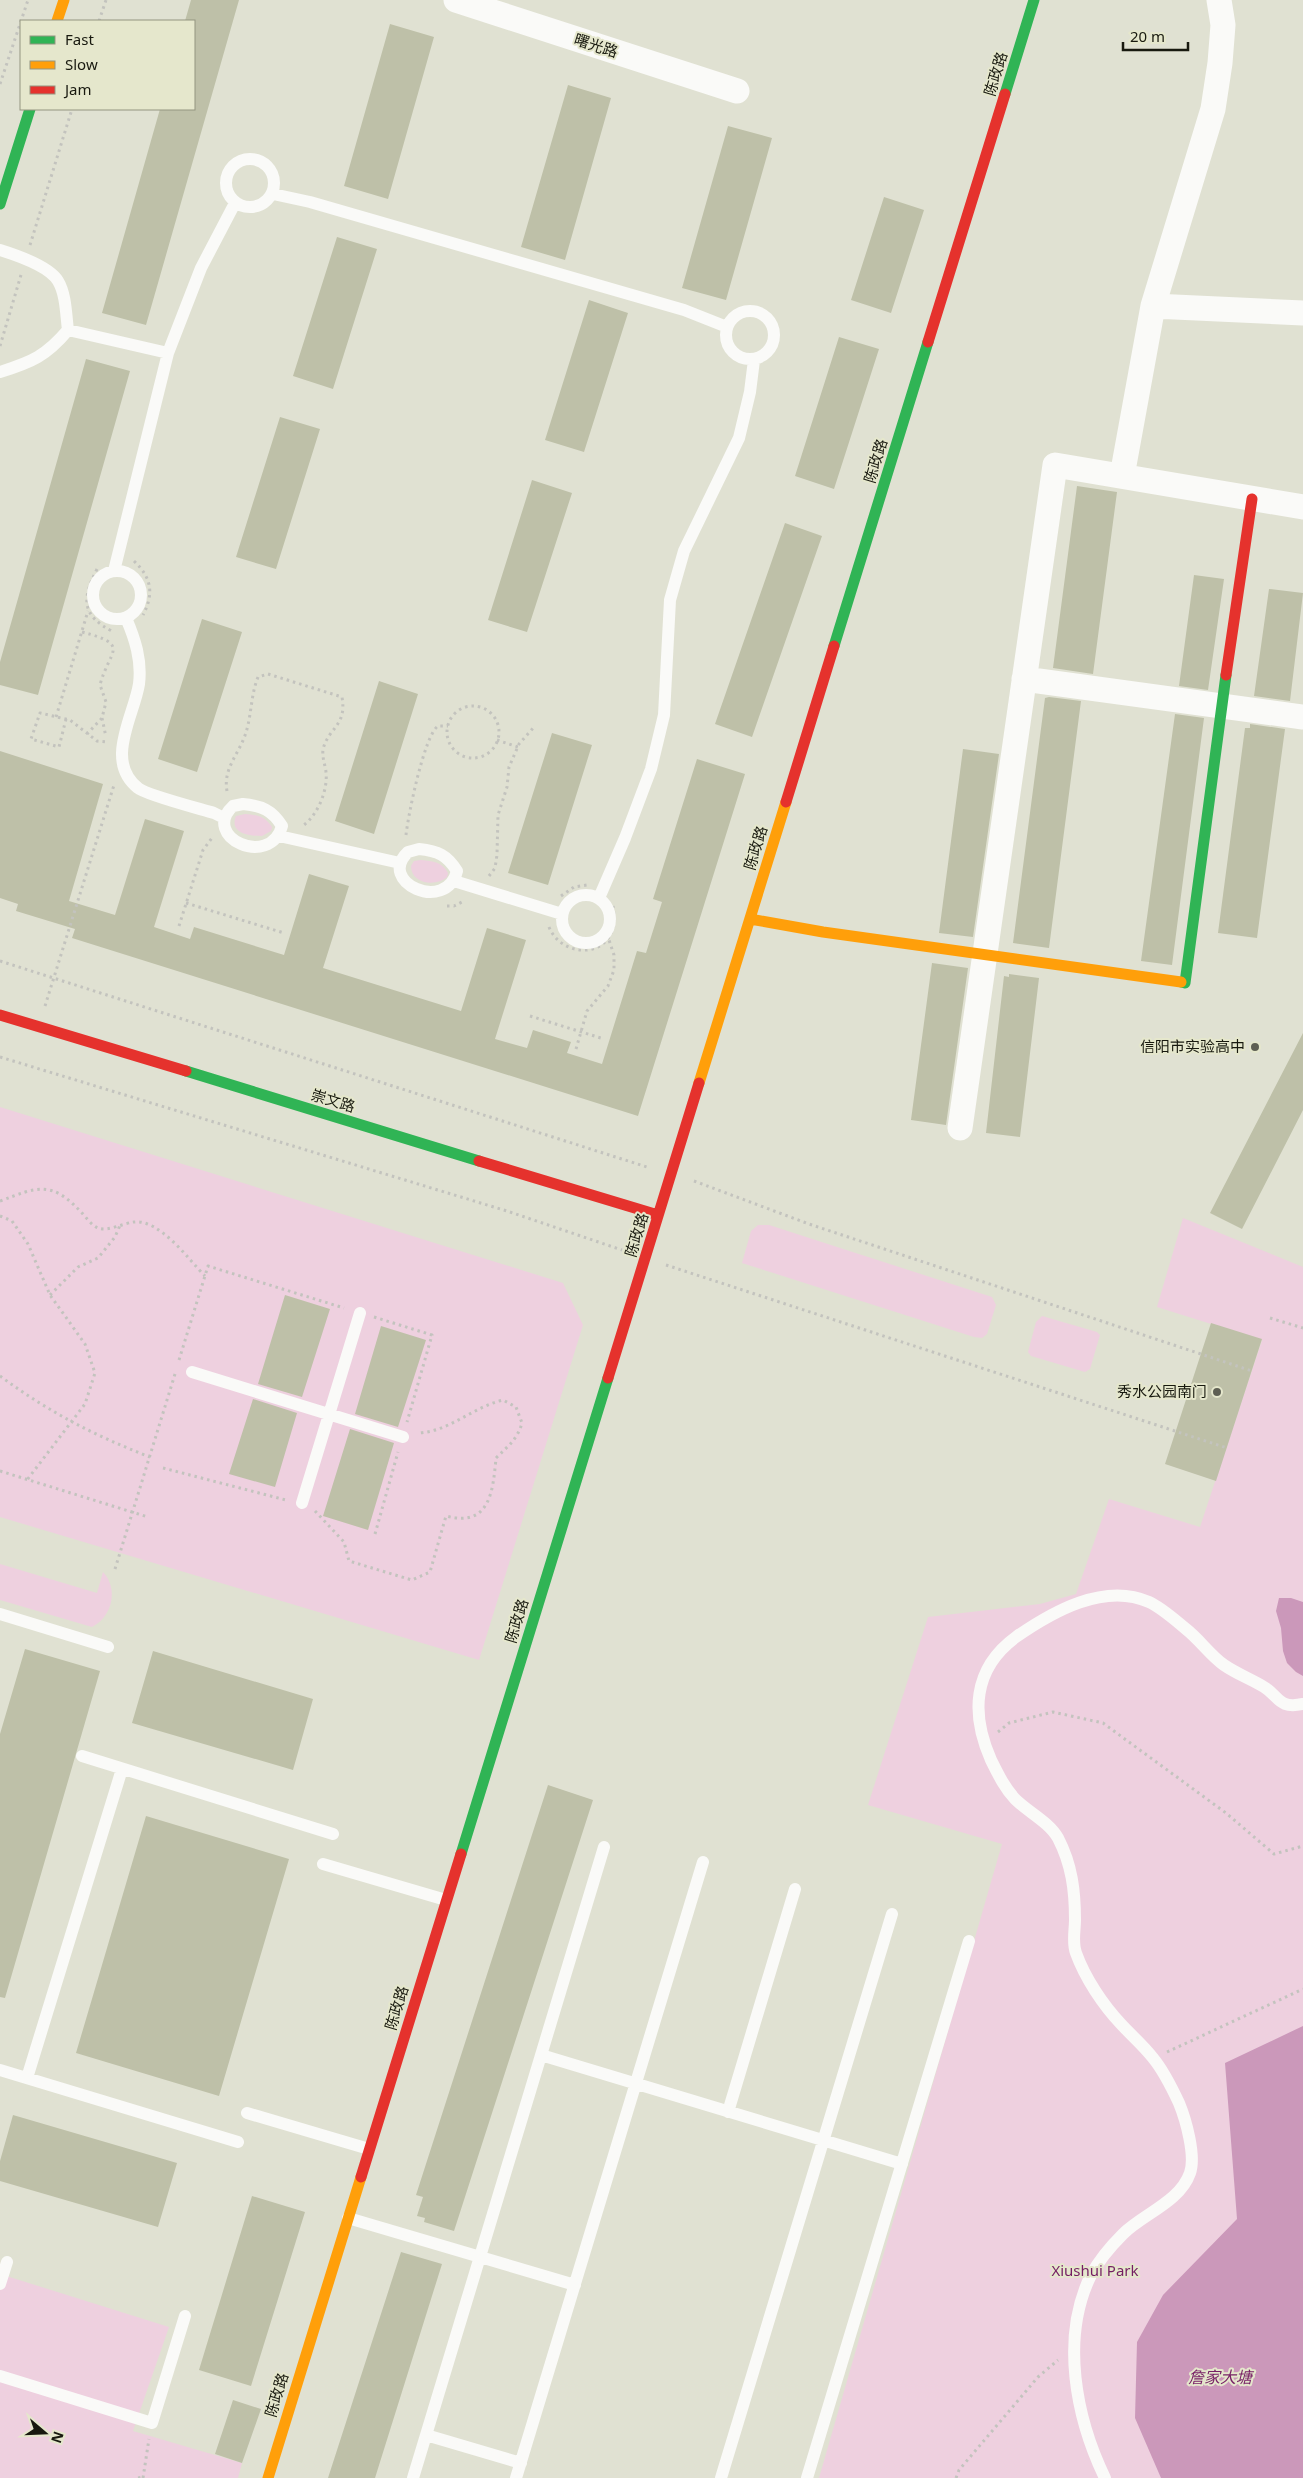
<svg xmlns="http://www.w3.org/2000/svg" width="1303" height="2478" viewBox="0 0 1303 2478" font-family="'Noto Sans','Noto Sans SC',sans-serif">
  <style>
    .green { fill: #eed0df }
    .water { fill: #cb98ba }
    .building { fill: #bec0a8 }
    .lines { fill: none; stroke-linecap: round; stroke-linejoin: round }
    .path { stroke: #c3c3be; stroke-width: 3; stroke-dasharray: 2.5 4; stroke-linecap: butt }
    .lane { stroke: #fafaf8; stroke-width: 12 }
    .street { stroke: #fafaf8; stroke-width: 25 }
    .fast { stroke: #30b455; stroke-width: 11 }
    .slow { stroke: #ff9f0a; stroke-width: 11 }
    .jam { stroke: #e5322d; stroke-width: 11 }
    .poi-dot { fill: #5e5f53; stroke: #e5e7cc; stroke-width: 2 }
    .labels { text-anchor: middle; stroke-width: 4; stroke-linejoin: round; paint-order: stroke }
    .street-label { font-size: 15px; fill: #18190f; stroke: #e5e7cc }
    .poi-label { font-size: 15px; fill: #18190f; stroke: #e5e7cc; text-anchor: end }
    .park-label { font-size: 15px; fill: #751e63; stroke: #e5e7cc }
    .water-label { font-size: 16px; font-style: italic; fill: #782166; stroke: #e5e7cc }
  </style>
  <rect width="100%" height="100%" fill="#e0e1d2"/>
  <!-- green -->
  <path class="green" d="M 245,814 C 257,815 265,816 272,827 L 271,831 L 262,836 C 249,836 229,833 236,816 Z
    M 421,860 C 433,861 442,862 448,873 L 447,877 C 436,887 411,884 411,866 L 414,861 Z
    M 0,1107 L 563,1283 L 583,1325 L 479,1660 L 0,1517 Z
    M 1183,1218 L 1303,1267 L 1303,2478 L 819,2478 L 1002,1844 L 868,1805 L 928,1617 L 1040,1604 L 1076,1594 L 1109,1499 L 1200,1527 L 1262,1340 L 1157,1307 Z
    M 758,1225 L 769,1225 L 992,1297 L 996,1305 L 987,1334 L 982,1338 L 974,1337 L 742,1263 L 751,1231 Z
    M 1042,1316 L 1097,1332 L 1100,1335 L 1090,1369 L 1085,1372 L 1031,1356 L 1028,1352 L 1036,1322 Z
    M 0,1564 L 97,1593 L 103,1572 C 119,1589 112,1617 92,1627 L 0,1600 Z
    M 0,2274 L 169,2327 L 133,2431 L 242,2463 L 238,2478 L 0,2478 Z"/>
  <!-- water -->
  <path class="water" d="M 1279,1598 L 1291,1598 L 1303,1602 L 1303,1676 L 1296,1672 L 1287,1663 L 1283,1651 L 1281,1628 L 1276,1611 Z
    M 1303,2026 L 1303,2478 L 1161,2478 L 1135,2418 L 1137,2342 L 1163,2295 L 1237,2219 L 1225,2063 Z"/>
  <!-- building -->
  <path class="building" d="M 191,0 L 239,0 L 146,325 L 102,313 L 160,109 L 194,109 L 194,21 L 185,21 Z
    M 390,24 L 434,37 L 388,199 L 344,186 Z
    M 568,85 L 611,98 L 565,260 L 521,247 Z
    M 728,126 L 772,138 L 726,300 L 682,288 Z
    M 884,197 L 924,210 L 891,313 L 851,300 Z
    M 337,237 L 377,249 L 333,389 L 293,376 Z
    M 589,300 L 628,313 L 584,452 L 545,440 Z
    M 839,337 L 879,349 L 834,489 L 795,476 Z
    M 86,359 L 130,371 L 38,695 L 0,685 L 0,662 Z
    M 280,417 L 320,429 L 276,569 L 236,557 Z
    M 532,480 L 572,493 L 527,632 L 488,620 Z
    M 1077,486 L 1117,492 L 1093,674 L 1053,668 Z
    M 785,523 L 822,536 L 752,737 L 715,724 Z
    M 1194,575 L 1224,579 L 1208,690 L 1179,686 Z
    M 1269,589 L 1303,593 L 1290,701 L 1254,696 Z
    M 202,619 L 242,632 L 197,772 L 158,759 Z
    M 379,681 L 418,694 L 374,834 L 335,821 Z
    M 1049,697 L 1081,701 L 1049,948 L 1013,943 L 1045,698 Z
    M 1175,714 L 1204,718 L 1172,965 L 1141,961 Z
    M 1250,724 L 1285,729 L 1257,938 L 1218,933 L 1245,728 L 1250,728 Z
    M 552,733 L 592,745 L 548,885 L 508,873 Z
    M 963,749 L 999,754 L 973,937 L 939,933 Z
    M 0,751 L 103,784 L 69,901 L 115,915 L 145,819 L 184,831 L 154,927 L 190,939 L 194,927 L 284,955 L 309,874 L 349,886 L 323,968 L 461,1011 L 487,928 L 526,940 L 495,1039 L 527,1048 L 533,1030 L 571,1042 L 567,1053 L 602,1064 L 637,951 L 646,953 L 662,902 L 653,899 L 697,759 L 745,774 L 638,1116 L 72,938 L 75,929 L 16,911 L 18,904 L 0,898 Z
    M 932,963 L 968,968 L 946,1125 L 911,1120 Z
    M 1009,974 L 1039,978 L 1020,1137 L 986,1133 L 1004,976 L 1009,977 Z
    M 1303,1033 L 1303,1110 L 1242,1229 L 1210,1213 Z
    M 285,1295 L 330,1309 L 302,1397 L 258,1384 Z
    M 1211,1323 L 1262,1339 L 1216,1481 L 1165,1464 Z
    M 381,1326 L 426,1340 L 398,1427 L 355,1414 Z
    M 253,1399 L 297,1413 L 275,1487 L 229,1474 Z
    M 350,1429 L 394,1443 L 368,1530 L 323,1516 Z
    M 25,1649 L 100,1671 L 5,1998 L 0,1997 L 0,1734 Z
    M 153,1651 L 313,1699 L 293,1770 L 132,1723 Z
    M 548,1785 L 593,1800 L 454,2231 L 424,2222 L 425,2218 L 417,2216 L 423,2197 L 416,2195 Z
    M 146,1816 L 289,1859 L 219,2096 L 76,2053 Z
    M 13,2115 L 177,2163 L 158,2227 L 0,2181 L 0,2161 Z
    M 252,2196 L 305,2212 L 251,2386 L 199,2370 Z
    M 401,2252 L 442,2264 L 375,2478 L 328,2478 Z
    M 233,2400 L 261,2409 L 242,2463 L 215,2454 Z"/>
  <g class="lines">
    <!-- path -->
    <path class="path" d="M 99,21 L 106,0
      M 0,84 L 28,0
      M 30,245 L 72,109
      M 0,346 L 21,275
      M 134,561 C 152,578 154,594 143,615
      M 97,569 C 82,599 81,615 112,631
      M 82,632 C 132,645 109,650 100,685 L 106,702 L 102,718 L 87,734
      M447 732a26 26 0 1 1 52 0a26 26 0 1 1-52 0Z
      M 56,717 L 88,611
      M 102,718 L 106,737
      M 66,719 L 59,747 L 31,739 L 40,713 C 50,715 60,718 70,720 L 97,741 L 108,742
      M 497,740 L 518,747
      M 227,791 C 223,770 237,756 244,738 C 252,718 250,697 258,677 L 268,674 L 342,697 C 347,726 329,727 323,749 C 322,758 325,764 326,772 C 328,790 318,814 304,825
      M 406,835 C 408,816 424,736 438,726 L 448,726
      M 489,876 L 495,868 L 497,855 L 498,815 L 507,787 L 509,767 L 519,744 L 535,726
      M 561,896 L 574,887 L 587,885
      M 186,903 L 284,933
      M 447,906 L 454,906 L 464,901
      M 179,926 L 203,850 L 212,838
      M 549,927 C 563,962 623,959 613,906
      M 0,961 L 647,1167
      M 45,1006 L 114,785
      M 530,1016 L 604,1039
      M 576,1049 L 587,1011 L 608,986 L 614,970 L 614,955 L 609,940
      M 0,1057 L 507,1211 L 622,1250
      M 694,1181 L 809,1224 L 1252,1371
      M 0,1201 C 38,1187 51,1180 81,1212 C 86,1217 92,1226 98,1228 C 107,1232 124,1223 134,1222 C 160,1219 189,1260 205,1276
      M 0,1216 L 12,1221 L 28,1244 L 50,1295 L 85,1344 L 95,1373 L 85,1404 L 27,1480
      M 666,1265 L 1227,1448
      M 50,1295 L 78,1267 L 98,1258 L 115,1237 L 121,1223
      M 374,1317 L 432,1335 L 407,1422
      M 1270,1318 L 1303,1328
      M 179,1360 L 208,1266 L 344,1308
      M 0,1376 C 49,1412 93,1435 150,1457
      M 163,1468 L 286,1500
      M 0,1471 L 148,1517
      M 315,1511 L 344,1542 L 349,1561 L 412,1580 L 430,1572 L 446,1516 C 490,1528 493,1491 496,1458 C 508,1446 517,1440 522,1423 L 516,1407 L 503,1400 C 473,1407 450,1431 419,1433
      M 375,1534 L 398,1452
      M 115,1569 L 175,1374
      M 998,1732 L 1009,1723 L 1053,1712 L 1103,1723 L 1226,1813 L 1274,1854 L 1303,1846
      M 1167,2052 L 1303,1989
      M 138,2478 L 143,2477
      M 143,2478 L 149,2439
      M 956,2478 L 959,2470 L 1038,2377 L 1058,2360"/>
    <!-- lane -->
    <path class="lane" d="M226 183a24 24 0 1 1 48 0a24 24 0 1 1-48 0Z
      M 273,194 L 310,202 L 684,310 L 727,327
      M 0,250 C 16,255 49,266 58,281 C 66,294 66,315 68,330 C 46,356 32,362 0,372
      M726 335a24 24 0 1 1 48 0a24 24 0 1 1-48 0Z
      M 68,330 L 168,353
      M93 595a24 24 0 1 1 48 0a24 24 0 1 1-48 0Z
      M 114,571 L 168,353 L 201,268 L 235,203
      M 126,618 C 135,639 142,660 139,684 C 134,716 104,761 138,788 C 146,795 201,809 214,813 L 224,818
      M 243,804 C 262,806 272,810 282,826 C 270,869 200,837 233,806 Z
      M 279,836 L 400,863
      M 419,849 C 438,851 447,855 457,871 C 446,914 376,882 408,852 Z
      M 454,881 L 562,914
      M562 919a24 24 0 1 1 48 0a24 24 0 1 1-48 0Z
      M 599,898 L 625,838 L 651,769 L 664,715 L 670,600 L 684,551 L 739,438 L 750,392 L 754,360
      M 192,1372 L 403,1437
      M 302,1503 L 360,1313
      M 0,1614 L 108,1647
      M 82,1756 L 333,1834
      M 323,1864 L 446,1900
      M 541,2055 L 902,2164
      M 0,2070 L 238,2142
      M 27,2078 L 122,1769
      M 728,2112 L 795,1889
      M 247,2113 L 369,2149
      M 348,2218 L 575,2285
      M 0,2284 L 7,2262
      M 0,2376 L 152,2423 L 185,2316
      M 426,2435 L 521,2463
      M 413,2478 L 604,1847
      M 516,2478 L 703,1862
      M 721,2478 L 892,1914
      M 807,2478 L 969,1941
      M 1105,2478 C 1076,2418 1060,2338 1091,2275 C 1098,2262 1112,2245 1123,2234 C 1143,2214 1180,2202 1190,2173 C 1196,2156 1186,2120 1179,2103 C 1172,2088 1163,2070 1153,2058 C 1144,2046 1131,2035 1121,2024 C 1103,2005 1085,1978 1076,1953 C 1072,1942 1075,1931 1075,1920 C 1075,1891 1072,1865 1058,1838 C 1049,1822 1028,1812 1015,1799 C 1004,1787 998,1774 991,1760 C 971,1715 972,1669 1016,1637 C 1052,1612 1104,1582 1149,1602 C 1162,1608 1175,1620 1186,1629 C 1200,1640 1210,1655 1224,1665 C 1237,1674 1251,1679 1264,1687 C 1280,1697 1278,1709 1303,1704"/>
    <!-- street -->
    <path class="street" d="M 456,0 L 737,91
      M 1153,306 L 1303,313
      M 1122,476 L 1153,306 L 1213,109 L 1220,63 L 1223,25 L 1219,0
      M 1024,679 L 1303,717
      M 960,1128 L 1055,465 L 1303,507"/>
    <!-- fast -->
    <path class="fast" d="M 1005,94 L 1034,0
      M 0,204 L 30,109
      M 834,646 L 928,342
      M 1181,982 L 1185,983 L 1226,675
      M 186,1071 L 479,1161
      M 461,1854 L 608,1378"/>
    <!-- slow -->
    <path class="slow" d="M 57,21 L 64,0
      M 750,919 L 823,932 L 1181,982
      M 699,1083 L 786,802
      M 268,2478 L 361,2177"/>
    <!-- jam -->
    <path class="jam" d="M 928,342 L 1005,94
      M 1226,675 L 1252,499
      M 786,802 L 834,646
      M 0,1015 L 186,1071
      M 479,1161 L 658,1215
      M 608,1378 L 699,1083
      M 361,2177 L 461,1854"/>
  </g>
  <!-- markers -->
  <g class="poi-dot">
    <circle cx="1255" cy="1047" r="5"/>
    <circle cx="1217" cy="1392" r="5"/>
  </g>
  <g class="labels">
    <!-- street labels -->
    <g class="street-label">
      <text transform="translate(596 46) rotate(18)" y="5">曙光路</text>
      <text transform="translate(996 74) rotate(-73)" y="5">陈政路</text>
      <text transform="translate(876 461) rotate(-73)" y="5">陈政路</text>
      <text transform="translate(756 848) rotate(-73)" y="5">陈政路</text>
      <text transform="translate(333 1101) rotate(17)" y="5">崇文路</text>
      <text transform="translate(637 1235) rotate(-73)" y="5">陈政路</text>
      <text transform="translate(517 1621) rotate(-73)" y="5">陈政路</text>
      <text transform="translate(397 2008) rotate(-73)" y="5">陈政路</text>
      <text transform="translate(277 2395) rotate(-73)" y="5">陈政路</text>
    </g>
    <!-- poi labels -->
    <g class="poi-label">
      <text x="1245" y="1052">信阳市实验高中</text>
      <text x="1207" y="1397">秀水公园南门</text>
    </g>
    <!-- park labels -->
    <g class="park-label">
      <text x="1095" y="2276">Xiushui Park</text>
    </g>
    <!-- water labels -->
    <g class="water-label">
      <text x="1220" y="2383">詹家大塘</text>
    </g>
  </g>
  <!-- legend -->
  <rect x="20" y="20" width="175" height="90" fill="#e5e7cc" stroke="#939580"/>
  <rect x="30" y="36" width="25" height="8" fill="#30b455" stroke="#939580"/>
  <text x="65" y="45" font-size="15" fill="#18190f">Fast</text>
  <rect x="30" y="61" width="25" height="8" fill="#ff9f0a" stroke="#939580"/>
  <text x="65" y="70" font-size="15" fill="#18190f">Slow</text>
  <rect x="30" y="86" width="25" height="8" fill="#e5322d" stroke="#939580"/>
  <text x="65" y="95" font-size="15" fill="#18190f">Jam</text>
  <!-- north arrow -->
  <g transform="translate(45 2433) rotate(109)" stroke="#e5e7cc" stroke-width="4" paint-order="stroke">
  <path d="M0-4L9 19L0 12L-9 19Z" fill="#18190f"/>
  <text y="-8" font-size="14" font-weight="bold" text-anchor="middle" fill="#18190f">N</text>
  </g>
  <!-- scale -->
  <path d="M1123 42v8h65v-8" fill="none" stroke="#18190f" stroke-width="2.5"/>
  <text x="1130" y="42" font-size="15" fill="#18190f" stroke="#e5e7cc" stroke-width="4" paint-order="stroke">20 m</text>
</svg>
